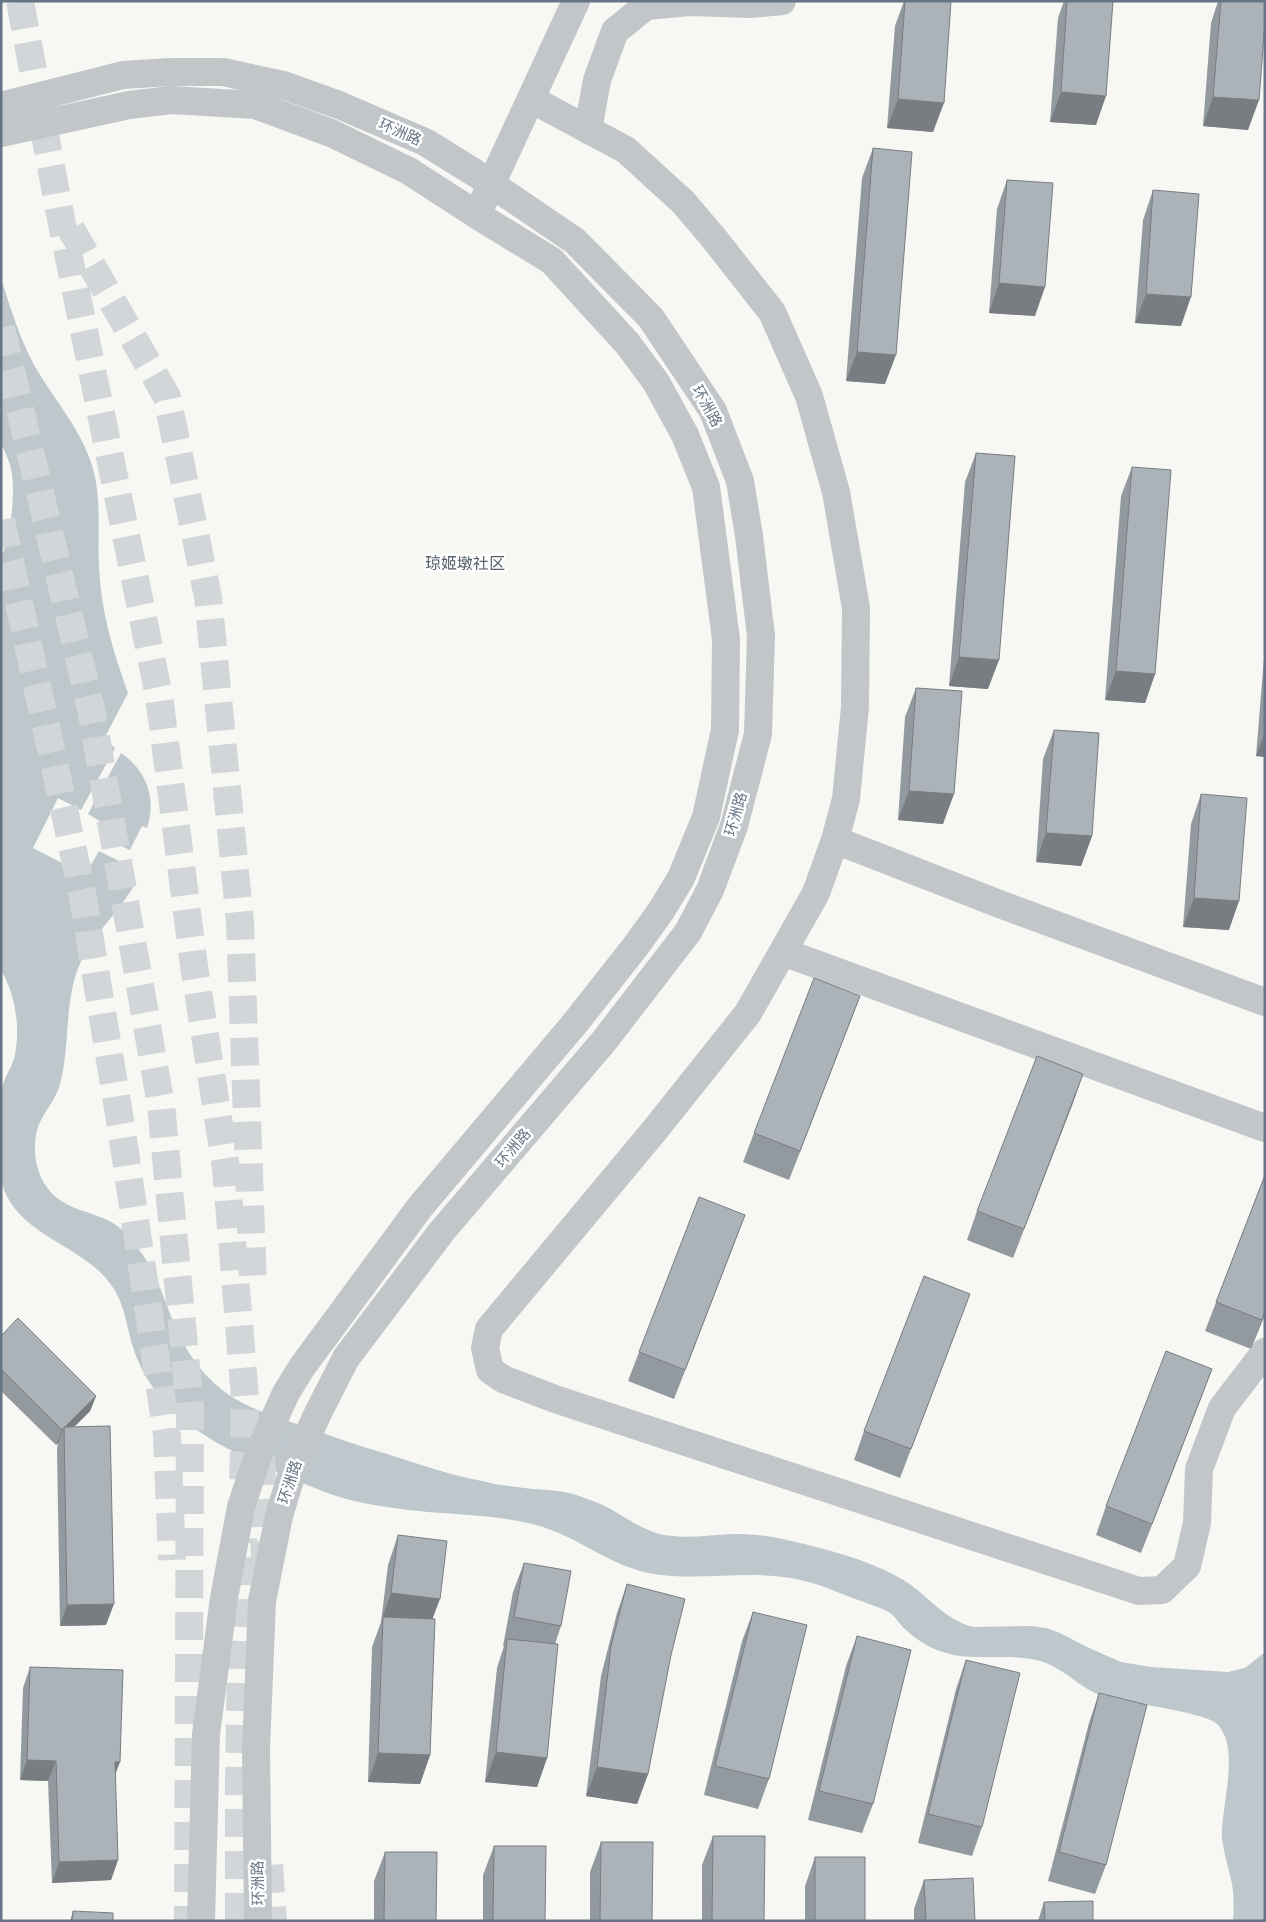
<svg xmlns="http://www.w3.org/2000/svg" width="1266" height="1922" viewBox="0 0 1266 1922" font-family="'PT Sans','Noto Sans SC',sans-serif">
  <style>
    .water { fill: #bdc7cc }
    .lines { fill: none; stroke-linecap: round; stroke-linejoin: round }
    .primary-tunnel { stroke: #d3d6d8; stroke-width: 28; stroke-dasharray: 28 14; stroke-linecap: butt }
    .minor { stroke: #c2c6c9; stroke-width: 28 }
    .tertiary { stroke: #c2c6c9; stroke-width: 28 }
    .wall { fill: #939a9f }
    .shaded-wall { fill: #787d82 }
    .building { fill: #abb3b9; stroke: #787d82 }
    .labels { text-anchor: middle; stroke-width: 5; stroke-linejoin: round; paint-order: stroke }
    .street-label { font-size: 15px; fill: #667585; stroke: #fff }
    .neighbourhood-label { font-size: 16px; fill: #545f6a; stroke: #fff }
  </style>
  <rect width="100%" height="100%" fill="#f7f7f4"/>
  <!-- water -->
  <path class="water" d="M 1,278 C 10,307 19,336 33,363 C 53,399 82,429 93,469 C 102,501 97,535 99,567 C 101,612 113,651 128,693 L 104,739 L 115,748 L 81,810 L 58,798 L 33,848 L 85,875 L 99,851 L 123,863 L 117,876 L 135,884 C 120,911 96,931 82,959 C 63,999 71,1043 60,1084 C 55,1103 39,1116 36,1135 C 33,1150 36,1170 44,1183 C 61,1212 92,1209 116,1225 C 126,1232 134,1241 140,1251 C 156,1272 163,1297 173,1321 C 182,1343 194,1364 211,1380 C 236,1406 273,1416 306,1427 C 333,1437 359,1446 387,1454 C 418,1464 450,1475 482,1481 C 494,1484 505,1486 517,1487 C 536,1490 555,1489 573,1494 C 589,1499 605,1505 619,1514 C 634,1523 646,1531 664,1535 C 688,1539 710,1535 734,1534 C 753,1534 772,1536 791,1541 C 826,1549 866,1559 898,1577 C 926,1591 942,1620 974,1627 L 1030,1626 L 1046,1628 L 1060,1633 L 1087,1647 L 1121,1662 L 1151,1667 L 1228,1672 L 1245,1668 L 1265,1652 L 1265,1921 L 1233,1921 C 1234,1908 1234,1897 1232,1884 C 1229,1869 1224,1854 1222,1839 C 1220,1809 1242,1746 1216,1723 C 1201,1712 1131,1703 1109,1698 C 1080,1691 1066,1667 1036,1660 C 1009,1654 981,1660 954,1655 C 935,1651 920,1643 906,1630 C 899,1624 895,1615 887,1611 C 879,1607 869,1604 861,1601 C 844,1595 827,1587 809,1582 C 756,1567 707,1582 654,1574 C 610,1567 578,1536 536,1525 C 494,1514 450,1515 408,1510 C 384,1507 359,1503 336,1496 C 310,1487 284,1475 260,1464 C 231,1451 204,1438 181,1417 C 154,1395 137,1367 129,1333 C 125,1315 121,1297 109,1282 C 80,1244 17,1235 2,1184 C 0,1174 1,1159 1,1148 C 1,1131 0,1098 3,1084 C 6,1075 11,1068 14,1059 C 21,1029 16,996 1,970 L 1,558 C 11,532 15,500 12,473 C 10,463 6,453 1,444 Z
    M 121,753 C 146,770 157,798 147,828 L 142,826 L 130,850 L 103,837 L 108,826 L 88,814 Z"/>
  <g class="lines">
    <!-- primary-tunnel -->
    <path class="primary-tunnel" d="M 20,1 L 59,209 L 159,696 L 194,966 L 226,1168 L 245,1397 L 243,1493
      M 71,229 L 167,397 L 208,597 L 240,922 L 253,1285
      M 1,328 L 91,709 L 161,1105 L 190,1408 L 188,1921
      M 1,520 L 82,892 L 121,1126 L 167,1435 L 172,1560
      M 261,1457 L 265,1559
      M 269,1865 L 273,1921
      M 239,1921 L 239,1781 L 243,1538"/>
    <!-- minor -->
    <path class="minor" d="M 531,99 L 626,150 L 683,202 L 712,236 L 772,312 L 809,396 L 836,492 L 856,608 L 855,707 L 846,799 L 835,840 L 816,893 L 748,1013 L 654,1131 L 489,1329 L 485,1348 L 490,1370 L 503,1379 L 555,1399 L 1139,1591 L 1162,1590 L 1187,1566 L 1197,1523 L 1199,1469 L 1222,1408 L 1265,1352
      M 588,130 L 597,80 L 615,31 L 646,6 L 690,2 L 750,4 L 782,1
      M 477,215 L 576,1
      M 835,840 L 1002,905 L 1265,1002
      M 783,952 L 1265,1128"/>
    <!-- tertiary -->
    <path class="tertiary" d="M 1,106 L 123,75 L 170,72 L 223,72 L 283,85 L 339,105 L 425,142 L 475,173 L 575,241 L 651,318 L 713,411 L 740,481 L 749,536 L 761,636 L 758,734 L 734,826 L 710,890 L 688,932 L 604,1041 L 442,1231 L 346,1358 L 318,1413 L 295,1463 L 279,1516 L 262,1601 L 256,1749 L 258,1921
      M 1,133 L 129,105 L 172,100 L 255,105 L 331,133 L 409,171 L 477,215 L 552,261 L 627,343 L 656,382 L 685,435 L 706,487 L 726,639 L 725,730 L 706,817 L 681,878 L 661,911 L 635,947 L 576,1022 L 420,1207 L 302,1367 L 286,1393 L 260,1450 L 241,1507 L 224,1598 L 206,1734 L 201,1921"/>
  </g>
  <!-- wall -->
  <path class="wall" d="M 904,1 L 951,1 L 933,132 L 887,128 L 895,26 Z
    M 1064,1 L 1113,1 L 1096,125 L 1050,122 L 1058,18 Z
    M 1218,1 L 1265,1 L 1248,130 L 1203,126 L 1211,23 Z
    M 873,148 L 885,384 L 846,381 L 862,178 Z
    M 1007,180 L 1035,316 L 989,313 L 997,209 Z
    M 1153,190 L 1181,326 L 1135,323 L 1143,220 Z
    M 976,453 L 988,689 L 949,686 L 965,482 Z
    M 1132,467 L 1155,674 L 1145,703 L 1105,700 L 1121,496 Z
    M 1265,646 L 1265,757 L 1256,756 Z
    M 916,688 L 943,824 L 898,820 L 905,717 Z
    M 1054,730 L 1092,836 L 1081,866 L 1036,862 L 1043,759 Z
    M 1201,794 L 1229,930 L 1183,927 L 1191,824 Z
    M 860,996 L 789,1180 L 743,1162 L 754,1133 Z
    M 1083,1074 L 1013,1258 L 967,1240 L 977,1211 Z
    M 1265,1175 L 1265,1314 L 1251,1349 L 1205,1331 Z
    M 745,1215 L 674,1399 L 628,1381 L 639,1352 Z
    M 959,1323 L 900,1478 L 854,1460 L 864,1431 Z
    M 1,1336 L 96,1396 L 90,1411 L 74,1427 L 106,1625 L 60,1626 L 57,1448 L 58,1443 L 56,1445 L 1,1391 Z
    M 1212,1369 L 1141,1553 L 1096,1535 L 1106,1506 Z
    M 398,1535 L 433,1619 L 430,1755 L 420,1784 L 368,1782 L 372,1647 L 381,1622 L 388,1565 Z
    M 524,1563 L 561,1626 L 555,1644 L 547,1758 L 537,1787 L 485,1782 L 497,1668 L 504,1646 L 503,1646 L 513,1592 Z
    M 627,1584 L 648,1774 L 637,1804 L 586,1796 L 601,1676 L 617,1613 Z
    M 753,1612 L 769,1779 L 758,1809 L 704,1795 L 742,1641 Z
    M 857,1636 L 873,1804 L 862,1833 L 808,1820 L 846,1666 Z
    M 966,1660 L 982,1827 L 972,1856 L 918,1843 L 956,1689 Z
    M 30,1667 L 115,1774 L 118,1860 L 111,1880 L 52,1883 L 48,1781 L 20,1780 L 23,1688 Z
    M 1099,1693 L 1106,1865 L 1095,1894 L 1048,1881 L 1089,1723 Z
    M 713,1836 L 764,1921 L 702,1921 L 702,1865 Z
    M 601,1842 L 652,1921 L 590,1921 L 590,1872 Z
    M 494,1846 L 545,1921 L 483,1921 L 483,1875 Z
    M 385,1852 L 436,1921 L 374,1921 L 374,1881 Z
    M 815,1857 L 865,1921 L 805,1921 L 805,1886 Z
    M 924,1880 L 975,1921 L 914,1921 L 914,1909 Z
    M 1044,1902 L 1093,1921 L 1038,1921 Z
    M 73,1911 L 113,1921 L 70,1921 Z"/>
  <!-- shaded-wall -->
  <path class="shaded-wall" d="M 1061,92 L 1106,96 L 1096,125 L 1050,122 Z
    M 1213,97 L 1259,100 L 1248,130 L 1203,126 Z
    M 898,99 L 944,103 L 933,132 L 887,128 Z
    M 999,283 L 1045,287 L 1035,316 L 989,313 Z
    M 1146,294 L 1191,297 L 1181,326 L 1135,323 Z
    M 857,352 L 896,355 L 885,384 L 846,381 Z
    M 959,657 L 999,660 L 988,689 L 949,686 Z
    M 1116,671 L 1155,674 L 1145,703 L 1105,700 Z
    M 1265,732 L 1265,757 L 1256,756 Z
    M 909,791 L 954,794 L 943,824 L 898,820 Z
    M 1046,833 L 1092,836 L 1081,866 L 1036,862 Z
    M 1194,898 L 1239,901 L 1229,930 L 1183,927 Z
    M 860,996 L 849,1025 L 789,1180 L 800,1151 Z
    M 1083,1074 L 1073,1103 L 1013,1258 L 1024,1229 Z
    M 745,1215 L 734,1244 L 674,1399 L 685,1370 Z
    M 1265,1312 L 1265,1314 L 1251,1349 Z
    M 1212,1369 L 1201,1398 L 1141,1553 L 1152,1524 Z
    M 96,1396 L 90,1411 L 64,1437 L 64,1427 L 58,1443 L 56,1445 L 62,1430 Z
    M 391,1593 L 440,1599 L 429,1628 L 383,1617 L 381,1622 Z
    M 114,1604 L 106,1625 L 60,1626 L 67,1605 Z
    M 496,1752 L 547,1758 L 537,1787 L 485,1782 Z
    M 378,1753 L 430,1755 L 420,1784 L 368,1782 Z
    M 27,1760 L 56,1761 L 48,1781 L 20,1780 Z
    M 115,1762 L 120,1762 L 112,1783 Z
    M 597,1767 L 648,1774 L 637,1804 L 586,1796 Z
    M 118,1860 L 111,1880 L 52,1883 L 59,1862 Z"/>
  <!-- building -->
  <path class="building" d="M 905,1 L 951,1 L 944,103 L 898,99 Z
    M 1067,1 L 1113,1 L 1106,96 L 1061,92 Z
    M 1221,1 L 1265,1 L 1265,21 L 1259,100 L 1213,97 Z
    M 873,148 L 912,152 L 896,355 L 857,352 Z
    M 1007,180 L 1053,183 L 1045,287 L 999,283 Z
    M 1153,190 L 1199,194 L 1191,297 L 1146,294 Z
    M 976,453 L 1015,456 L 999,660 L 959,657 Z
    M 1132,467 L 1171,470 L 1155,674 L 1116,671 Z
    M 916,688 L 962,691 L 954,794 L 909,791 Z
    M 1054,730 L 1099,733 L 1092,836 L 1046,833 Z
    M 1201,794 L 1247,798 L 1239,901 L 1194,898 Z
    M 814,978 L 860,996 L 800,1151 L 754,1133 Z
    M 1037,1056 L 1083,1074 L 1024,1229 L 977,1211 Z
    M 1265,1175 L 1265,1312 L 1262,1320 L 1216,1302 Z
    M 699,1197 L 745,1215 L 685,1370 L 639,1352 Z
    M 924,1276 L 970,1294 L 911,1449 L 864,1431 Z
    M 18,1318 L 96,1396 L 62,1430 L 1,1369 L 1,1336 Z
    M 1166,1351 L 1212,1369 L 1152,1524 L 1106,1506 Z
    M 110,1426 L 114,1604 L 67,1605 L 64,1427 Z
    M 398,1535 L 447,1541 L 440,1599 L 391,1593 Z
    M 524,1563 L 571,1571 L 561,1626 L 514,1617 Z
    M 627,1584 L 685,1599 L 671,1655 L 648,1774 L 597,1767 L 611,1646 Z
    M 753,1612 L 807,1625 L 769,1779 L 715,1766 Z
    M 383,1617 L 435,1619 L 430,1755 L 378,1753 Z
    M 857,1636 L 911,1650 L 873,1804 L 819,1791 Z
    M 507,1639 L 558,1644 L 547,1758 L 496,1752 Z
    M 966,1660 L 1020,1673 L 982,1827 L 928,1814 Z
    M 30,1667 L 123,1670 L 120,1762 L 115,1762 L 118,1860 L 59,1862 L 56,1761 L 27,1760 Z
    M 1099,1693 L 1147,1705 L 1106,1865 L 1059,1852 Z
    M 713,1836 L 765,1836 L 764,1921 L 712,1921 Z
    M 601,1842 L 653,1842 L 652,1921 L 600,1921 Z
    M 494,1846 L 546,1846 L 545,1921 L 493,1921 Z
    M 385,1852 L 437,1852 L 436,1921 L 384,1921 Z
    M 815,1857 L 865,1857 L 865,1921 L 815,1921 Z
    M 973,1878 L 975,1921 L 926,1921 L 924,1880 Z
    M 1093,1901 L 1093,1921 L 1045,1921 L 1044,1902 Z
    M 73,1911 L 113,1913 L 113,1921 L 72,1921 Z"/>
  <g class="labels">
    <!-- street labels -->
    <g class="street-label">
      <text transform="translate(400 132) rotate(24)" y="5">环洲路</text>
      <text transform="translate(707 406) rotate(61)" y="5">环洲路</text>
      <text transform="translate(736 814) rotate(-74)" y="5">环洲路</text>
      <text transform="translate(513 1148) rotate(-50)" y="5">环洲路</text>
      <text transform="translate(290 1482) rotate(-72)" y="5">环洲路</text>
      <text transform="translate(258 1883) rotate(-91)" y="5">环洲路</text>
    </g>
    <!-- neighbourhood labels -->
    <g class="neighbourhood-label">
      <text x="465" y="569">琼姬墩社区</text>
    </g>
  </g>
  <!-- border -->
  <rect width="1266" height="1922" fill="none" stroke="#667585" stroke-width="5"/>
</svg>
